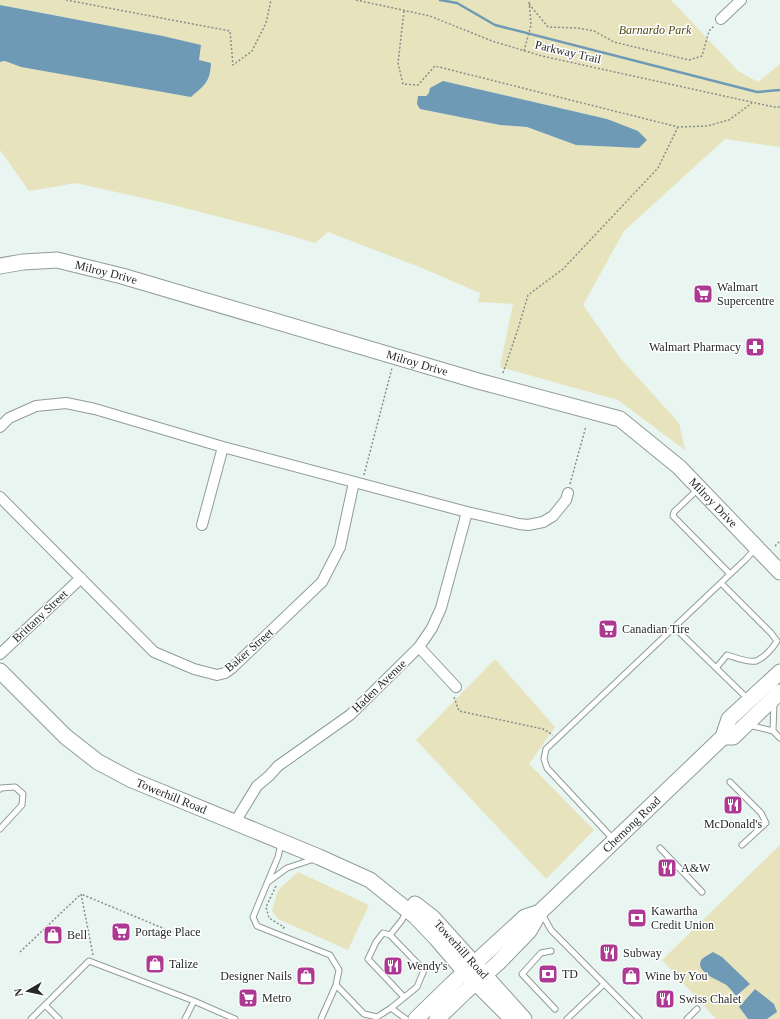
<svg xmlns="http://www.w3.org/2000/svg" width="780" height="1019" viewBox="0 0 780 1019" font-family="'Times New Roman',serif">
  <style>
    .green { fill: #e6e3bd; fill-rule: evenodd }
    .water { fill: #6f9ab6 }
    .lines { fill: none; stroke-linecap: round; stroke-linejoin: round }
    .stream { stroke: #6f9ab6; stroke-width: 2.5 }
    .lane-casing { stroke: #909c97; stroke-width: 7 }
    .street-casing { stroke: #909c97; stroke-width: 12 }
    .secondary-casing { stroke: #909c97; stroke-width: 17 }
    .path { stroke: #868f8b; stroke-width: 1.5; stroke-dasharray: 2 2; stroke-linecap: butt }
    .lane { stroke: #fff; stroke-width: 5 }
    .street { stroke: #fff; stroke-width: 10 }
    .secondary { stroke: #fff; stroke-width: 15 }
    .labels { text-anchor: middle; stroke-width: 3; stroke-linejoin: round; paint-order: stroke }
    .park-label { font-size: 12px; font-style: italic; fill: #4e4810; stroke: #fff }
    .street-label { font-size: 12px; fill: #252a28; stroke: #fff }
    .poi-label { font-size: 12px; fill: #252a28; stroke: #fff; text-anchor: start }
  </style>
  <rect width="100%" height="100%" fill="#e9f5f0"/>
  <!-- green -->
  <path class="green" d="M 0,0 L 671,0 L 738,71 L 758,82 L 780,64 L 780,147 L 725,139 L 624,231 L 583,305 L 621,359 L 679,423 L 685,450 L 618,400 L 500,367 L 513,304 L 478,302 L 480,293 L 422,268 L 328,232 L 315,243 L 278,232 L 165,203 L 76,183 L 29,191 L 0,150 L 0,62 L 5,61 L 21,67 L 211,63 L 199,61 L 200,45 L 163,36 L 0,5 ZM 443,81 L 607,119 L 639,148 L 576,145 L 527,127 L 500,125 L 421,109 L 418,96 C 426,96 429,96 431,88 Z
    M 495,659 L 555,727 L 529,764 L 594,830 L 546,879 L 416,740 Z
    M 780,845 L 780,1019 L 767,1019 L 777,1012 L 739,1007 L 748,1019 L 716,1019 L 662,960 Z
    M 298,872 L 369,905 L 348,950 L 278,919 L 272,911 L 278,890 Z"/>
  <!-- water -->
  <path class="water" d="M 0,5 L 163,36 L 201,45 L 199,60 L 211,63 C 210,82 205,85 191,97 L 21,67 L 5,61 L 0,62 Z
    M 443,81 L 607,119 L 638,131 L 647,140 L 639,148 L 576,145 L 527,127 L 500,125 L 420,109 L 417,104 L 418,96 L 426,96 L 429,93 L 430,88 Z
    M 713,952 L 722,957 L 750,984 L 736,996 C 733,992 729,987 725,984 C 718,980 693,971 702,959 C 705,956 710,954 713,952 Z
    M 755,989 L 774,1004 L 777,1012 L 767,1019 L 748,1019 L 739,1007 Z"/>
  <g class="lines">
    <!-- stream -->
    <path class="stream" d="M 440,0 L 457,3 L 495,25 L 757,92 L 780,90"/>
    <!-- lane casing -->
    <g class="lane-casing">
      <path id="lane" d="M 698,489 L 674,512 L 673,516 L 730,574
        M 674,627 L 748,699
        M 716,668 L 727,655 C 734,657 748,663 756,661 C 764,658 773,648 777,641 L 771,633 L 721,583
        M 749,725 L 773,731 L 780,738
        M 773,731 L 774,702
        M 730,782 L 761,813 L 766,823 L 742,845
        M 0,789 L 1,788 L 15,787 L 23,794 L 22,805 L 0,829
        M 613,839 L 547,768 L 544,759 L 546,749 L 746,559 L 756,548
        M 281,844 L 278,857 L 253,917 L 257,926 L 330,955 L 339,970 L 336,985 L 321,1019
        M 660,848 L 702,892
        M 268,882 L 287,868 L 314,859
        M 542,914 L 551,930 L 639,1019
        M 390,935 L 383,933 L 376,942 L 368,959 L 403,996
        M 551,951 L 541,953 L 522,974 L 555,1009
        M 336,985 L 364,1014 L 377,1017 L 391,1008 L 417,987 L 424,970 L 390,935 L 402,920 L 406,912
        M 391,1008 L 406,1019
        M 31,1019 L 45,1005
        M 59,1019 L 45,1005 L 89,961 L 194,1001
        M 185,1019 L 194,1001 L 235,1019
        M 567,1019 L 604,984
        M 687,1019 L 697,1009"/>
    </g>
    <!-- street casing -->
    <g class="street-casing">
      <path id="street" d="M 721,19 L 741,0
        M 0,427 L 9,418 L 36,406 L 66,403 L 95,409 L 223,447 L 467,512 L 519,524 L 528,525 L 543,522 L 553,516 L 566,500 L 568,493
        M 0,497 L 154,652 L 194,669 L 217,675 L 225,673 L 232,668 L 322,582 L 340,547 L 354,482
        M 202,525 L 223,447
        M 419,647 L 456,687
        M 0,654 L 81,578
        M 235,822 L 257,786 L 269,776 L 278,766 L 350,715 L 419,647 L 432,628 L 441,608 L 467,512"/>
    </g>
    <!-- secondary casing -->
    <g class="secondary-casing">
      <g id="secondary">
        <path id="s1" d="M 0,266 L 23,262 L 57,260 L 122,276 L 478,381 L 620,419 L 679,467 L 780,572"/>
        <path id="s2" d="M 0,671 L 66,737 L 98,762 L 132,780 L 319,857 L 370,880 L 416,917 L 436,938 L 465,972 L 512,1019"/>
        <path d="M 723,737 L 733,737 L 780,692"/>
        <path id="s3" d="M 415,904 L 433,918 L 524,1019"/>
        <path d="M 416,1019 L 453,983 L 525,917 L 540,912"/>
        <path id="s4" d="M 437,1019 L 464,993 L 498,963 L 529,931 L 540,912 L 723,737 L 729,719 L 780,672"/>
      </g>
    </g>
    <!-- path -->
    <path class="path" d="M 66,0 L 230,31 L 233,65 L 252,51 L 266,23 L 271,0
      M 356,0 L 430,16 L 492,41 L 542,56 L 774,107 L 780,107
      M 529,4 L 548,27 L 578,28 L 594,31 L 614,42 L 689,60 L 702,56 L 709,31 L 715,25
      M 404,11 L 398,63 L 403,84 L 418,85 L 435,66 L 678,127 L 707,126 L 729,120 L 752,103
      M 524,51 L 531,25 L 529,0
      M 503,373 L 518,329 L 528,295 L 563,269 L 658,168 L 678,127
      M 364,475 L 392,368
      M 570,484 L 586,426
      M 775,546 L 780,541
      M 454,697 L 459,711 L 543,729 L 553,735
      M 276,886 L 266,907 L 269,918 L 284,927 L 283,929
      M 20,952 L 81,894
      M 93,955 L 81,894 L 177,934"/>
    <!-- lane -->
    <use href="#lane" class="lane"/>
    <!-- street -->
    <use href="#street" class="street"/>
    <!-- secondary -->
    <use href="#secondary" class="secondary"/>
  </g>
  <!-- icons -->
  <defs>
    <g id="supermarket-square" transform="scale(1)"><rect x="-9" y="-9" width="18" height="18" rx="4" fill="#ad3992" stroke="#fff"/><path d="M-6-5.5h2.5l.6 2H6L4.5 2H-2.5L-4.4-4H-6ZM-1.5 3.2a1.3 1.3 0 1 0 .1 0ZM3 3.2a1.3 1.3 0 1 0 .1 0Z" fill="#fff"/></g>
    <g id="pharmacy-square" transform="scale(1)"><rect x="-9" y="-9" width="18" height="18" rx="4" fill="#ad3992" stroke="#fff"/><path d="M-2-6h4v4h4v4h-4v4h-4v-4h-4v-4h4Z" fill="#fff"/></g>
    <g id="restaurant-square" transform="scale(1)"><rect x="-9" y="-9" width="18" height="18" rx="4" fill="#ad3992" stroke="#fff"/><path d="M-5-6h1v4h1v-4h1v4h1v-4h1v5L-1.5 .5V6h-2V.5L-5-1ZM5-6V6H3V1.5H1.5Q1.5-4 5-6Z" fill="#fff"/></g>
    <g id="bank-square" transform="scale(1)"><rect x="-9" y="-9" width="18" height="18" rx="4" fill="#ad3992" stroke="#fff"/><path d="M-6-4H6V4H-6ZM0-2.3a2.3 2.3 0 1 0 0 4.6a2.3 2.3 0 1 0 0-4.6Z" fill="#fff"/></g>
    <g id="shop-square" transform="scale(1)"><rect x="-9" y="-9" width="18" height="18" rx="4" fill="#ad3992" stroke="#fff"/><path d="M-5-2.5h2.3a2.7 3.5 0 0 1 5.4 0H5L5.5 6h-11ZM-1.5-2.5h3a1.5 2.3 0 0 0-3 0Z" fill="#fff"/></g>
  </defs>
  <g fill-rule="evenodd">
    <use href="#supermarket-square" x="703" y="294"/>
    <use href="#pharmacy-square" x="755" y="347"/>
    <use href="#supermarket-square" x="608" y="629"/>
    <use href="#restaurant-square" x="733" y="805"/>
    <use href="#restaurant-square" x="667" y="868"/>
    <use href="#bank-square" x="637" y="918"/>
    <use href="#supermarket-square" x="121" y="932"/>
    <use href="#shop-square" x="53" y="935"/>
    <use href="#restaurant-square" x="609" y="953"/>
    <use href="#shop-square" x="155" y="964"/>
    <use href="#restaurant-square" x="393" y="966"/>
    <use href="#bank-square" x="548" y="974"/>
    <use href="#shop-square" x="306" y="976"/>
    <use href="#shop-square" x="631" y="976"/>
    <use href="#supermarket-square" x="248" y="998"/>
    <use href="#restaurant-square" x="665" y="999"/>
  </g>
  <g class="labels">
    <!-- park labels -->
    <g class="park-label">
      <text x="655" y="34">Barnardo Park</text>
    </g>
    <!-- street labels -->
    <g class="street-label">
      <text transform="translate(568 52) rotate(13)" y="4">Parkway Trail</text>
      <text dy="4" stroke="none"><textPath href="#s1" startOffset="108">Milroy Drive</textPath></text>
      <text dy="4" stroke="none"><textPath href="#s1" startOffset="432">Milroy Drive</textPath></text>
      <text dy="4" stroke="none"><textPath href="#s1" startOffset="768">Milroy Drive</textPath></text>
      <text transform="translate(40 616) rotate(-43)" y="4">Brittany Street</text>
      <text transform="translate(249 650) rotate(-41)" y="4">Baker Street</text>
      <text transform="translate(379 686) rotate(-44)" y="4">Haden Avenue</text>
      <text dy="4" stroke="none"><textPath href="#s2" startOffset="215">Towerhill Road</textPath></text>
      <text dy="4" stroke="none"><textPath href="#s4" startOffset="276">Chemong Road</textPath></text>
      <text dy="4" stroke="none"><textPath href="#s3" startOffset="65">Towerhill Road</textPath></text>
    </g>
    <!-- poi labels -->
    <g class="poi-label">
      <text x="717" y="291">Walmart<tspan x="717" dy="14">Supercentre</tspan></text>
      <text x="741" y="351" text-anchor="end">Walmart Pharmacy</text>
      <text x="622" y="633">Canadian Tire</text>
      <text x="733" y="828" text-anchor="middle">McDonald's</text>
      <text x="681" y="872">A&amp;W</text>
      <text x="651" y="915">Kawartha<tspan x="651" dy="14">Credit Union</tspan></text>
      <text x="135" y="936">Portage Place</text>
      <text x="67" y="939">Bell</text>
      <text x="623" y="957">Subway</text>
      <text x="169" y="968">Talize</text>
      <text x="407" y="970">Wendy's</text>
      <text x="562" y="978">TD</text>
      <text x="292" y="980" text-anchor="end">Designer Nails</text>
      <text x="645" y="980">Wine by You</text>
      <text x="262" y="1002">Metro</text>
      <text x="679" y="1003">Swiss Chalet</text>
    </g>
  </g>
  <!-- north arrow -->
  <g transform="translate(28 991) rotate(261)" stroke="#ffffff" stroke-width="3" paint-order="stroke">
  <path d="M0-3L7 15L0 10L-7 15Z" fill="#252a28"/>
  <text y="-6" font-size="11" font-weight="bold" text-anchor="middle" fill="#252a28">N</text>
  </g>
</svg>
